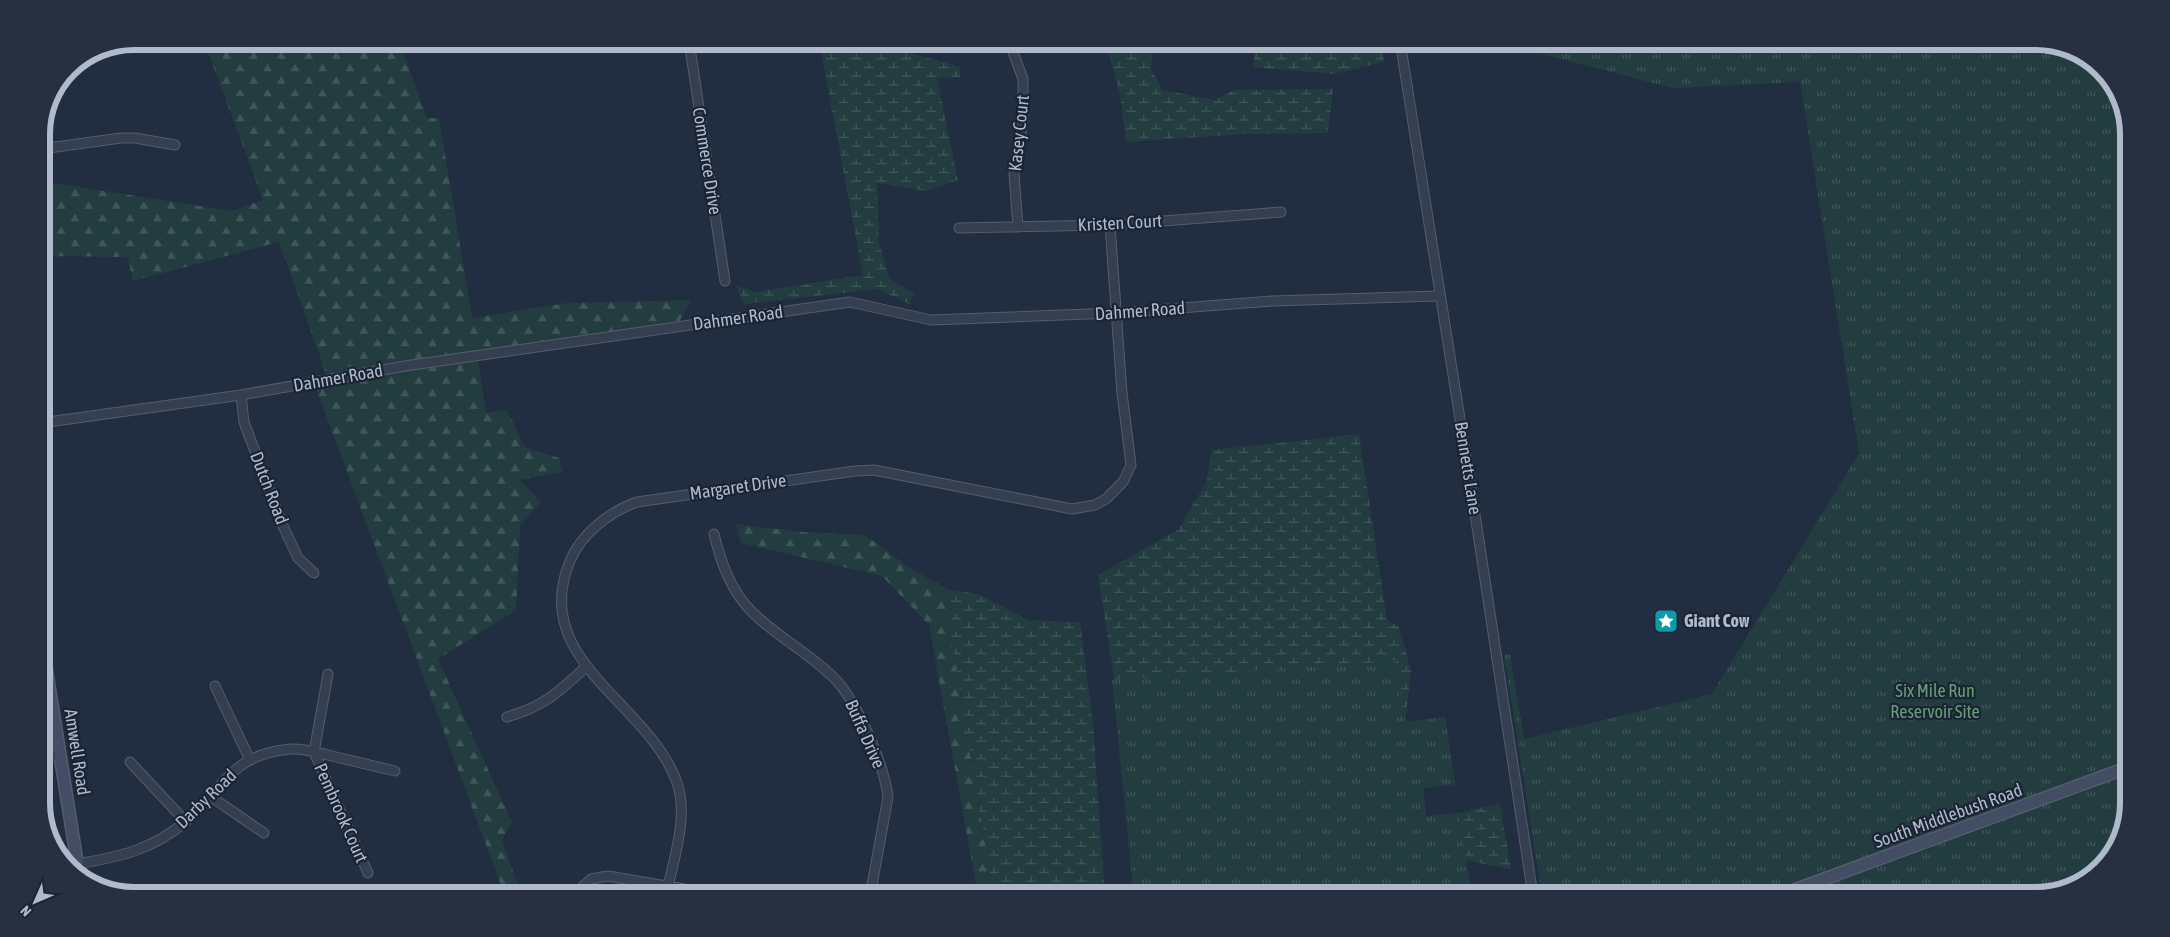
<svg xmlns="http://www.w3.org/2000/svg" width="2170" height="937" viewBox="0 0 2170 937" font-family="'Asap Condensed',sans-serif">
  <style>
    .forest { fill: url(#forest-firs) }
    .wetland { fill: url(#wetland-marsh) }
    .park { fill: url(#park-tufts) }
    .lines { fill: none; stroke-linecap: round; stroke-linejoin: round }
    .street-casing { stroke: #535d6d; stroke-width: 11 }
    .secondary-casing { stroke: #535d6d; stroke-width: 14 }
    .street { stroke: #353f4f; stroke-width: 9 }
    .secondary { stroke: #434d63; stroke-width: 11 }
    .labels { text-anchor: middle; stroke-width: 4.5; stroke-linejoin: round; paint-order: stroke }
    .street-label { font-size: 18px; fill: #b1baca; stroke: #1a2434 }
    .poi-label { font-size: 18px; font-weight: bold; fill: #b1baca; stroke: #1a2434; text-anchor: start }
    .park-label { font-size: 18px; fill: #669e75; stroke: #1a2434 }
    .rim { fill: none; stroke: #b1baca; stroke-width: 6 }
  </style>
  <defs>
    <pattern id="forest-firs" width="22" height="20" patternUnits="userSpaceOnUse" patternTransform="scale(1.25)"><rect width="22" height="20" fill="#233c40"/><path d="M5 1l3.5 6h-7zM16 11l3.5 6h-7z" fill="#41565a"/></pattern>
    <pattern id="wetland-marsh" width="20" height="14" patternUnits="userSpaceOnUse" patternTransform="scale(1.25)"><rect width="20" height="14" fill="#233c40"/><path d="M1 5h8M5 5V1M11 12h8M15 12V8" fill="none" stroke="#41565a"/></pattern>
    <pattern id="park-tufts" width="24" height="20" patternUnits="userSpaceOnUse" patternTransform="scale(1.25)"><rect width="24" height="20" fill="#233c40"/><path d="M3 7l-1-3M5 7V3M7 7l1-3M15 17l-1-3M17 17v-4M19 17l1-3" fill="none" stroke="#41565a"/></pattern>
  </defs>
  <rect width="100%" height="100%" fill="#212d40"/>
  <!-- forest -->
  <path class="forest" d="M 204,41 L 399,41 L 427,118 L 439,118 L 472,318 L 567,303 L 691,300 L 678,324 L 477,353 L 486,413 L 507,410 L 525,447 L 559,458 L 563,472 L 520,480 L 541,502 L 520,526 L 516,610 L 438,659 L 512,822 L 502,840 L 522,896 L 505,896 L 312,378 L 327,376 L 279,242 L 133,281 L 128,257 L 41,256 L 41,181 L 232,211 L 263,200 Z
    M 736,524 L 802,532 L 865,535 L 913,570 L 950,590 L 952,644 L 994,896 L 978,896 L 929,625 L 882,576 L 741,543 Z"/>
  <!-- wetland -->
  <path class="wetland" d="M 819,41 L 861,41 L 864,45 L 914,54 L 960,67 L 960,77 L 937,78 L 958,180 L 926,191 L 877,183 L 879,243 L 889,278 L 914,294 L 909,304 L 878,289 L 744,304 L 736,286 L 756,292 L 863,275 Z
    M 1090,41 L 1138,41 L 1153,44 L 1151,69 L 1163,90 L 1215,100 L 1234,90 L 1333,89 L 1328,133 L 1244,134 L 1126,142 L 1120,95 L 1109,54 L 1092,47 Z
    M 1344,41 L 1383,41 L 1384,62 L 1334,74 L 1253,67 L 1255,50 Z
    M 1359,434 L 1387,620 L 1399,627 L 1411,670 L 1405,722 L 1445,717 L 1455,784 L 1423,788 L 1426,816 L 1459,813 L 1500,803 L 1511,870 L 1413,848 L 1222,896 L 1133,896 L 1125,749 L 1098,575 L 1179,529 L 1207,480 L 1212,450 Z
    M 950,590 L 978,594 L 1028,620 L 1080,622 L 1093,723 L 1105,896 L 994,896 L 952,644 Z"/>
  <!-- park -->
  <path class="park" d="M 1493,41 L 2036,41 L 2071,48 L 2113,82 L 2129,128 L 2129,803 L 2122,838 L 2088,880 L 2037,896 L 1542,896 L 1504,655 L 1510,654 L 1524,739 L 1712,694 L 1859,453 L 1800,82 L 1672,88 Z
    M 1395,661 L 1405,722 L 1445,717 L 1455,784 L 1423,788 L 1426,816 L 1459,813 L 1472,896 L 1134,896 L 1112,680 Z"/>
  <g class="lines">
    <!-- street casing -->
    <g class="street-casing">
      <path id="street" d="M 689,41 L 725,281
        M 1009,41 L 1023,79 L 1023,120 L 1014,174 L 1018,227
        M 1400,41 L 1473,501 L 1533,896
        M 41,149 L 121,138 L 135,138 L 175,145
        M 959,228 L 1110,225 L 1281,212
        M 241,395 L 244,422 L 283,526 L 298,558 L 314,573
        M 41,423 L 241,395 L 405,366 L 850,302 L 931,320 L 1115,313 L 1273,301 L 1439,296
        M 714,534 C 721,563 731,591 752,612 C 777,637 811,654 835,679 C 858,703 884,764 888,797 L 870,896
        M 328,674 L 314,752 L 368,873
        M 215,686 L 250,760
        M 507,717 C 543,707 559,692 586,667
        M 41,757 L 59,754
        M 130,762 L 186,822
        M 210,796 L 264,833
        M 77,864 C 119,857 152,850 185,822 C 224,788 231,754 291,749 C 304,748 319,753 332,756 C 353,761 374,766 395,771
        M 572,896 L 591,879 L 608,876 L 725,896
        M 666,896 C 673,860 690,815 676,780 C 646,701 529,660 570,561 C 581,534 609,512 637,502 L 855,471 L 874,470 L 1072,509 L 1095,505 L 1106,499 L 1123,482 L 1131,465 L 1122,393 L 1110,225"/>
    </g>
    <!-- secondary casing -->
    <g class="secondary-casing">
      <path id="secondary" d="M 41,636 L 79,874
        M 1778,896 L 2129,767"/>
    </g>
    <!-- street -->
    <use href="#street" class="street"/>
    <!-- secondary -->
    <use href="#secondary" class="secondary"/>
  </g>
  <!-- icons -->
  <defs>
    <g id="sight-square" transform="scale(1.25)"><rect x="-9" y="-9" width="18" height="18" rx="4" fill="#0f9aa8" stroke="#1a2434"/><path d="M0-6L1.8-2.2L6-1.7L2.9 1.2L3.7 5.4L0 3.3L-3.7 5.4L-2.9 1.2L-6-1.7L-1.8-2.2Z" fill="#fff"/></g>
  </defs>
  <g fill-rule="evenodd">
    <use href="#sight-square" x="1666" y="621"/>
  </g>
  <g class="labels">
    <!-- street labels -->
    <g class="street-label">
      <text transform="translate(1019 133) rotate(-84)" y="6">Kasey Court</text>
      <text transform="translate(707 161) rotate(81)" y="6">Commerce Drive</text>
      <text transform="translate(1120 223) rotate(-3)" y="6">Kristen Court</text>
      <text transform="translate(1140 311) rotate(-4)" y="6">Dahmer Road</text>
      <text transform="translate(738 318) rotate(-8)" y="6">Dahmer Road</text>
      <text transform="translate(338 378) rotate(-10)" y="6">Dahmer Road</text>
      <text transform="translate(1468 468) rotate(81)" y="6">Bennetts Lane</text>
      <text transform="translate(738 487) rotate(-8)" y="6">Margaret Drive</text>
      <text transform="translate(269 488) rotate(69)" y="6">Dutch Road</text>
      <text transform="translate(865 734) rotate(66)" y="6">Buffa Drive</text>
      <text transform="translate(77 752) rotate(81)" y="6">Amwell Road</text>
      <text transform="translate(206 799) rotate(-44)" y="6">Darby Road</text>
      <text transform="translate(341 813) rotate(66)" y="6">Pembrook Court</text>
      <text transform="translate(1948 816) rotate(-20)" y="6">South Middlebush Road</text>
    </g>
    <!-- poi labels -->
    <g class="poi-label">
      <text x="1684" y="627">Giant Cow</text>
    </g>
    <!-- park labels -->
    <g class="park-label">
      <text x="1935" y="697">Six Mile Run<tspan x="1935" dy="21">Reservoir Site</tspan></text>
    </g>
  </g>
  <!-- crop -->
  <path d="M0 0H2170V937H0ZM134 50H2036A84 84 0 0 1 2120 134V803A84 84 0 0 1 2036 887H134A84 84 0 0 1 50 803V134A84 84 0 0 1 134 50Z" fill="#263040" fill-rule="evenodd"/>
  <path class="rim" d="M134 50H2036A84 84 0 0 1 2120 134V803A84 84 0 0 1 2036 887H134A84 84 0 0 1 50 803V134A84 84 0 0 1 134 50Z"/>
  <!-- north arrow -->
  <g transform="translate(35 902) rotate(225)" stroke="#1a2434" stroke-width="4" paint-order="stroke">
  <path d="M0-4L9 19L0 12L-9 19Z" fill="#b1baca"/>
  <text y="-8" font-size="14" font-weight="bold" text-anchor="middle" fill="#b1baca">N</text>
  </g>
</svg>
